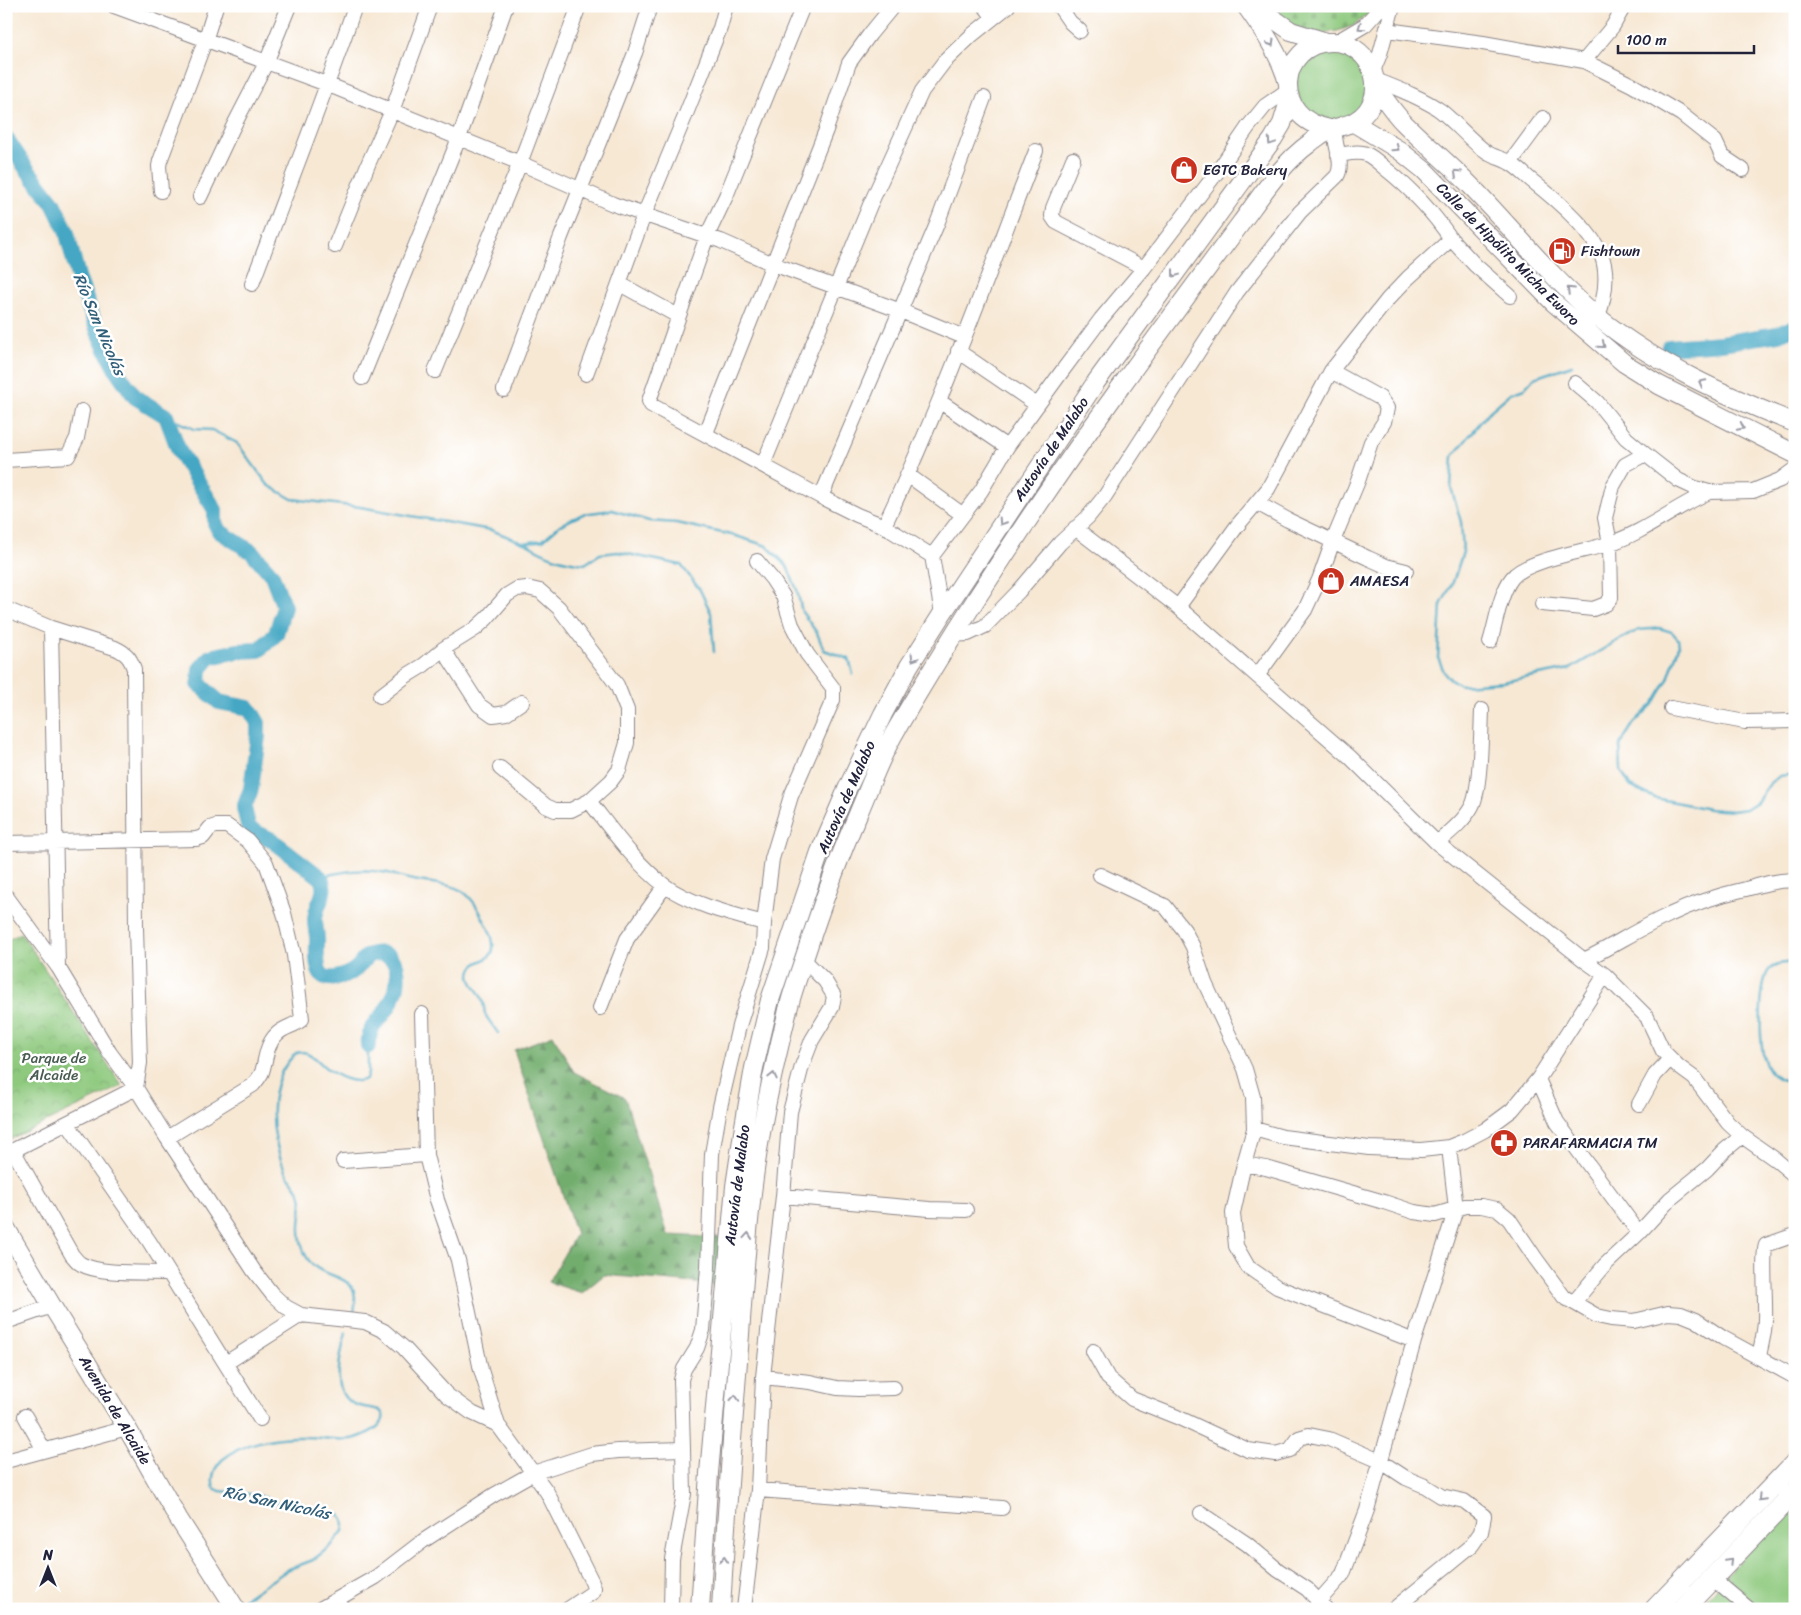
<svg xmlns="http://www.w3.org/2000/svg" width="1801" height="1615" viewBox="0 0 1801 1615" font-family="Sriracha,sans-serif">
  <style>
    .green { fill: #8ec97e; stroke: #58765c }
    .forest { fill: url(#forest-firs); stroke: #4a6854 }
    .cemetery { fill: url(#cemetery-stones); stroke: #58765c }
    .park { fill: url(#park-crowns); stroke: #58765c }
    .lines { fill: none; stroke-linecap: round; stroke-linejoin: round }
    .stream { stroke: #44a7c4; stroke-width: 2.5 }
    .river { stroke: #44a7c4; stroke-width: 16 }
    .minor-casing { stroke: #8c8588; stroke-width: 16 }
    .major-casing { stroke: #8c8588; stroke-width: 20 }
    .highway-casing { stroke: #8c8588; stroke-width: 22 }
    .minor { stroke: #fff; stroke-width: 14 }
    .major { stroke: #fff; stroke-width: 18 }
    .highway { stroke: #fff; stroke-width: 20 }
    .oneway { stroke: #9c9ca7 }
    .labels { text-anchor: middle; stroke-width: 5; stroke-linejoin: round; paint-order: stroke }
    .poi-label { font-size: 15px; fill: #22223b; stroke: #fff; text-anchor: start }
    .street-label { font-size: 15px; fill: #22223b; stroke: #fff }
    .park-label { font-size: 15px; fill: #485c52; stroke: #fff }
    .water-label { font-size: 16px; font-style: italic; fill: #315e79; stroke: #fff }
  </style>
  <defs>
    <pattern id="forest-firs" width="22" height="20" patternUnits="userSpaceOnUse" patternTransform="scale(1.25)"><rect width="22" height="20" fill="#72ad6d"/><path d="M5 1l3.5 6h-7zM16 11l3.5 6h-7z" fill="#5d8c5b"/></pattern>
    <pattern id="cemetery-stones" width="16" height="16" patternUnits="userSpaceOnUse" patternTransform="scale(1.25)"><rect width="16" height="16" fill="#8ec97e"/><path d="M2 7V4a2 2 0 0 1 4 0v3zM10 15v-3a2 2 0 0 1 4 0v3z" fill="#7aac6e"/></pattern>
    <pattern id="park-crowns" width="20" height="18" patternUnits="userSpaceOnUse" patternTransform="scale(1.25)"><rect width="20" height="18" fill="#8ec97e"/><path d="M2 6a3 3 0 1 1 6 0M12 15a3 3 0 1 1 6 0" fill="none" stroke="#7aac6e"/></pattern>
  </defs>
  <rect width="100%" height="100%" fill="#fff"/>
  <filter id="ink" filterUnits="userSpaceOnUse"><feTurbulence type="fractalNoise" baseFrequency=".02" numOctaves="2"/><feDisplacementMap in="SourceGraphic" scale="10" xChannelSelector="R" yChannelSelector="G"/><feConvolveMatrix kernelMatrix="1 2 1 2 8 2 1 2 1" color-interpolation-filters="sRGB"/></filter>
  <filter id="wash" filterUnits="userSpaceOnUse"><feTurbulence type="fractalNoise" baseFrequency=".0096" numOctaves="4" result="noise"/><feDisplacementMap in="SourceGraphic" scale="20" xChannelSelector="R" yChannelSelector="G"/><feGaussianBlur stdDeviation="1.12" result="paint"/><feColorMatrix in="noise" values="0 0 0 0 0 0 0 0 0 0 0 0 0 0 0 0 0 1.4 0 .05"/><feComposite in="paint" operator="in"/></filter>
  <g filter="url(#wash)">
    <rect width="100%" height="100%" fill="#f7e8d4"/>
    <!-- green -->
    <path class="green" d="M1297 85a35 35 0 1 1 70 0a35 35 0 1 1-70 0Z
      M 1795,1509 L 1795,1609 L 1698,1609 L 1733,1567 Z"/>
    <!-- forest -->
    <path class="forest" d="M 553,1035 L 574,1072 L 625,1098 L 668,1235 L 735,1238 L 729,1286 L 604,1275 L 582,1293 L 548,1282 L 576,1234 L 514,1050 Z"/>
    <!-- cemetery -->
    <path class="cemetery" d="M 1256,6 L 1378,6 L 1353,26 L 1337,31 L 1322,33 L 1305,32 Z"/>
    <!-- park -->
    <path class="park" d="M 21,933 L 122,1086 L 6,1141 L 6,941 Z"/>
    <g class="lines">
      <!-- stream -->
      <path class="stream" d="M 1572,365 L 1534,378 L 1525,388 L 1511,393 L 1489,412 L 1453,456 L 1451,487 L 1461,522 L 1463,552 L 1453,582 L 1441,605 L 1438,658 L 1446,676 L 1460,685 L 1503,682 L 1570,669 L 1615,642 L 1639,630 L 1659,628 L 1672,632 L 1678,639 L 1679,646 L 1668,679 L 1654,703 L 1634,723 L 1620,745 L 1621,770 L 1630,786 L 1655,798 L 1709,809 L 1732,811 L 1746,809 L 1757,802 L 1771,782 L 1780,776 L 1795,774
        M 166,416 L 194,429 L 212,430 L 237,443 L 268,485 L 292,499 L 360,507 L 491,530 L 524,543 L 543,540 L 560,525 L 583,514 L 612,510 L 649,521 L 677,523 L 736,536 L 767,546 L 787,566 L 797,590 L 802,612 L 817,633 L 824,650 L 849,659 L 853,674
        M 525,543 C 547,556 560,561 585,564 L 600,554 L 618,552 L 681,565 L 700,590 L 711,613 L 714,652
        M 320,877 C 345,871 363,868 388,873 C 396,875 405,879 413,880 C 450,887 465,880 484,920 C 488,927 493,936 493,944 C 495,962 478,958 472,968 C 465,980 479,989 482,999 C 484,1004 484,1009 485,1014 C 488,1020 494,1027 498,1033
        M 1795,962 C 1786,963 1776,962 1769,970 C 1758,982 1758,1057 1768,1069 C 1774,1078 1784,1081 1795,1083
        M 354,1313 C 363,1266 321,1285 306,1256 C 300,1244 299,1228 301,1215 C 301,1209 303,1202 301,1196 C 298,1186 290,1180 285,1171 C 270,1134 264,1083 296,1053 C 298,1053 301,1052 303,1052 C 313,1053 319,1063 326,1068 C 336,1076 354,1085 366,1079 L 368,1073 L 368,1046
        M 244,1599 L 289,1569 L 313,1560 L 332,1545 L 343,1531 L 344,1524 L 343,1519 L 340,1515 L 332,1512 L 286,1506 L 258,1495 L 220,1491 L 214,1488 C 211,1478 214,1468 222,1460 C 243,1442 278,1436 305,1437 C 321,1437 336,1441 351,1439 C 362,1438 395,1422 379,1410 C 370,1407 360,1408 352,1403 C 330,1392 341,1351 346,1333"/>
      <!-- river -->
      <path class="river" d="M 6,138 L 26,168 L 53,203 L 66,230 L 79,280 L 100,337 L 115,368 L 135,397 L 166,416 L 179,451 L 215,510 L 215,523 L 219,531 L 252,552 L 272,575 L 284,607 L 276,634 L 259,650 L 238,651 L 210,657 L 200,669 L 199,684 L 219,702 L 249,708 L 258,723 L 258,736 L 251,789 L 244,808 L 249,829 L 272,840 L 320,877 C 330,893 315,904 315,920 C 315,928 318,936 317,943 C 317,952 316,961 319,970 C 324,986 350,975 358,967 C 362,963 364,958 368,956 C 375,952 384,953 390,957 C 394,961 397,965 397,970 C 400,987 392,1003 382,1016 C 379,1020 374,1023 372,1028 C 369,1033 369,1041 368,1046
        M 1669,347 L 1721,343 L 1778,334 L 1795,327"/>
    </g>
  </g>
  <g filter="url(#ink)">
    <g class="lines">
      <!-- minor casing -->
      <g class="minor-casing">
        <path id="minor" d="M 114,6 L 329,85 L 520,163 L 613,204 L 721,241 L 773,264 L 901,311 L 964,337
          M 803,6 L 726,196 L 707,236 L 649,401 L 651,405 L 821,497 L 857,515 L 884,526 L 932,556 L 981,491 L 1007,447 L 1060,374 L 1101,319 L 1144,268 L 1218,171 L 1248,127 L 1265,106 L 1288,90
          M 985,6 L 993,17
          M 1059,6 L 1070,22 L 1080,31
          M 1387,30 L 1483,43 L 1584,61 L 1632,85 L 1681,114 L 1715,141 L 1722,156 L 1743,170
          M 1336,42 L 1365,25 L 1382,6
          M 1584,61 L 1613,26 L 1624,6
          M 1373,71 L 1380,54 L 1393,6
          M 1376,80 C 1396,88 1423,98 1441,111 C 1457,124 1469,139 1486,152 C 1493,157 1502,158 1510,163 C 1517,167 1524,174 1531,180 C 1554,198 1589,227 1601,254 C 1609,274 1605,297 1598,317
          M 1073,159 L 1053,208 L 1052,216 L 1056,222 L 1144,268
          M 1510,163 L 1543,118
          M 161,191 L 159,166 L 160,161 L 205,41 L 216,6
          M 200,197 L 233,127 L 266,63 L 289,6
          M 1451,239 L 1475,265 L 1510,296
          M 335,246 L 369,162 L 392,111 L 430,6
          M 252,284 C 286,192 323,100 355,6
          M 620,284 L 678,316
          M 958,351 L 1037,405
          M 435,371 L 520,163 L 579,6
          M 586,374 L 644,215 L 686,114 L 720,28 L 726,6
          M 362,378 L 459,138 L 506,6
          M 1575,383 L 1597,402 L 1626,438 L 1645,454 L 1678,480 L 1695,488 L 1709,492 L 1753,491 L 1780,480 L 1795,469
          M 504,390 L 561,237 L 635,53 L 650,6
          M 939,401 L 1007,447
          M 706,433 L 826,130 L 849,63 L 870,34 L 893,6
          M 6,460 L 68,456 L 77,438 L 82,411
          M 763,465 L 870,205 L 922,91 L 944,62 L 972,35 L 1008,6
          M 908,475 L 963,515
          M 821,497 L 937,224 L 984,98
          M 1257,503 L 1288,520 L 1368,558 L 1386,566 L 1406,571
          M 884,526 C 942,404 987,277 1036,151
          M 1075,528 L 1178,607 L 1350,757 L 1437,843 L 1584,960 L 1605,975 L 1647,1017 L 1663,1051 L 1679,1067 L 1694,1078 L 1728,1123 L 1742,1136 L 1776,1160 L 1795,1176
          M 932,556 L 942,614
          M 757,561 L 772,579 L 783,596 L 792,625 L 807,654 L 833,688 L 833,700 L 791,796 L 772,859 L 764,923
          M 1542,604 L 1593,609 L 1606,604 L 1611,598 L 1610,543 L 1605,518 L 1613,486 L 1625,465 L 1645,454
          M 1178,607 L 1237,526 L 1268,489 L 1331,371 L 1388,299 L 1408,278 L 1451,239 C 1433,212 1411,189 1386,169 C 1380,164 1374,158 1368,155 C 1359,150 1347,154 1338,155
          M 6,609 L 51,628 L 115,648 C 126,653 130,657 134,669 L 136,928 L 140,1063 L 136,1088 L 6,1154
          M 51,628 L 58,967
          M 952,635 L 968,634 L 985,626 L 1019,591 L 1060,543 L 1088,517 L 1105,496 L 1237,292 L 1300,212 L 1337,176 C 1345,162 1333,145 1335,129
          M 1490,642 C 1496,623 1500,593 1512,578 C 1526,560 1586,551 1608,544 C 1644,533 1675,507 1709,492
          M 443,649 L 479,705 L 493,715 L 506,713 L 522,702
          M 1257,676 L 1305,610 L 1319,580 L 1333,541 L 1358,481 L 1371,442 L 1384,422 L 1386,413 L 1387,408 L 1380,398 L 1331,371
          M 380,696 L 406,676 L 424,665 L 443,649 L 475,629 L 487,618 L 507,595 L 517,589 L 527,588 L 540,591 L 559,608 L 605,669 L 617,685 L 627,710 L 627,743 L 619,770 L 611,781 L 589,801 L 571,810 L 555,810 L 546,806 L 500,768
          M 1671,708 L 1745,722 L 1795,721
          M 589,801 C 612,830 634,862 664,885 C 689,904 734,915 764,923 L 763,948 L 739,1026 L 720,1107 L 712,1154 L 708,1267 L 703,1330 L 697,1348 L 684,1369 L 681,1380 L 683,1449
          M 6,843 L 196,839 L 203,837 L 210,828 L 216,826 L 227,826 L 248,841 L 266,863 L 284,913 L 294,955 L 302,1019 C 294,1027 284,1026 276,1035 C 266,1045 266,1060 262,1072 C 260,1077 256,1081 253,1085 L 167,1138
          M 1437,843 C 1450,832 1464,821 1472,806 C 1481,789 1481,733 1482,710
          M 1100,875 L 1165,906 L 1184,930 L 1193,947 L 1205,983 L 1245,1069 L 1253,1097 L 1254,1129 L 1244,1164 L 1266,1168 L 1384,1202 L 1414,1212 L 1435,1215 L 1465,1206 L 1481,1206 L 1497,1209 L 1509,1219 L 1536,1259 L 1564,1297 L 1597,1316 L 1611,1319 L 1634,1321 L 1668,1313 L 1681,1314 L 1696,1320 L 1723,1338 L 1795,1377
          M 6,896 L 58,967 L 110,1053 L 136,1088 L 167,1138 L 254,1271 L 272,1294 L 286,1307 L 301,1315 L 365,1322 L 384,1331 L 404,1348 L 447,1395 L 472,1413 L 498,1425 L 547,1492 L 592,1582 L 594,1588 L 593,1592 L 568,1609
          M 1584,960 C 1613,946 1640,928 1669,915 C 1694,903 1719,895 1746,889 C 1761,885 1779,879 1795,881
          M 600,1008 L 627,939 L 665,886
          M 422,1014 L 426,1155 L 437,1200 L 458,1260 L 481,1370 L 498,1425
          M 1538,1079 L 1557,1122 L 1639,1233
          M 1639,1104 L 1655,1075 L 1670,1059
          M 67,1123 L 149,1241 L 260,1419
          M 1254,1129 L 1283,1137 L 1369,1148 L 1421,1150 L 1449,1147 L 1464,1141 L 1485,1130 L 1512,1110 L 1538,1079 L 1605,975
          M 13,1150 L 72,1255 C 75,1258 77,1262 81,1264 C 100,1275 146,1272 169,1273
          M 343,1161 L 426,1155
          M 1244,1164 L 1233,1213 L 1236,1246 L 1248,1267 L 1277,1287 L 1414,1341
          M 783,1196 L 929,1209 L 966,1210
          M 1575,1301 L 1605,1265 L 1639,1233 L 1670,1199 L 1707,1169 L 1724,1151 L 1742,1136
          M 6,1322 L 52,1306
          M 1093,1351 L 1108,1378 L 1132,1399 L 1177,1417 L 1248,1450 L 1275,1454 L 1290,1450 L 1299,1438 L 1309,1435 L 1329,1439 L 1380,1461 L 1406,1478 L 1425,1486 L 1441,1496 L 1464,1501 L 1484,1516 L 1481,1532 L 1472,1545 L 1394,1609
          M 1759,1357 C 1761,1345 1765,1332 1765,1319 C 1766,1304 1762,1253 1766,1245 L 1795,1235
          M 226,1363 L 301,1315
          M 763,1377 L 810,1382 L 837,1388 L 858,1389 L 894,1388
          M 25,1416 L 44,1450
          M 6,1461 L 127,1428
          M 758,1490 L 1002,1508
          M 1201,1513 L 1247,1544 L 1278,1570 L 1307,1589 L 1326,1609
          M 1712,1578 L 1749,1609
          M 320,1609 L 376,1577 L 423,1541 L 494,1495 L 533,1473 L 592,1454 L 618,1451 L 683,1449 L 684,1494 L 672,1559 L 671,1609
          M 744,1609 L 758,1490 L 763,1377 L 783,1196 L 790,1112 L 802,1066 L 812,1040 L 832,1007 L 834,996 L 825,981 L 804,960
          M 1315,1609 L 1319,1601 L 1343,1574 L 1367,1510 L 1414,1341 L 1456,1209 L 1449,1147"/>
      </g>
      <!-- major casing -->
      <g class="major-casing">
        <path id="major" d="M 1246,6 C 1263,30 1280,54 1288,83
          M 1255,6 L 1291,31 L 1327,42
          M 1376,87 C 1385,99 1393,112 1404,123 C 1424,143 1447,162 1467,182 C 1512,227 1550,278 1599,318 C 1657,365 1726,396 1795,423
          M 1354,123 L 1399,150 L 1424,170 L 1554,303 L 1624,363 L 1659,385 L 1795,454
          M 6,1228 L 52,1306 L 127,1428 L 178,1518 L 236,1609
          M 700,1609 L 709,1473 L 735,1186 L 744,1126 L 754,1068 L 770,1000 L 820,852 L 848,787 L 883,714 L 909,666 L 942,614 L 1096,382 L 1273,139 L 1282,124 L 1290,98
          M 721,1609 C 726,1522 732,1435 739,1348 C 743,1294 746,1239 753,1185 C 760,1127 773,1070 787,1014 C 791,995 798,977 804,959 C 820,910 837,862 858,814 C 868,791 877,766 889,743 C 898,726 908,710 918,693 C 943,651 968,611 995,570 C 1072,451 1156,337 1241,223 C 1261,196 1282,163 1310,143 C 1312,141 1323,133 1326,132 C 1341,124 1354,127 1367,111 C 1388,83 1366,41 1331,42 C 1279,43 1269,118 1330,129"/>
      </g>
      <!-- highway casing -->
      <g class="highway-casing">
        <path id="highway" d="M 1655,1609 L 1795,1463
          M 1683,1609 L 1795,1492"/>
      </g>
      <!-- minor -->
      <use href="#minor" class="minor"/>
      <!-- major -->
      <use href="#major" class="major"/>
      <!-- highway -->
      <use href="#highway" class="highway"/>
    </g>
    <!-- one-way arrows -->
    <defs><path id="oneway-chevron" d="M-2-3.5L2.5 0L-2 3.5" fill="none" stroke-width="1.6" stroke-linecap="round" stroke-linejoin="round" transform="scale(1.25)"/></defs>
    <g class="oneway">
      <use href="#oneway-chevron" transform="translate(1361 27) rotate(145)"/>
      <use href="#oneway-chevron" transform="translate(1271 43) rotate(60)"/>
      <use href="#oneway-chevron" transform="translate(1271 142) rotate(124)"/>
      <use href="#oneway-chevron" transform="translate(1396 148) rotate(35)"/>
      <use href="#oneway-chevron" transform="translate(1457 173) rotate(-137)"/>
      <use href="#oneway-chevron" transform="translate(1175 274) rotate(127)"/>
      <use href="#oneway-chevron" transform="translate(1570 290) rotate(-136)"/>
      <use href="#oneway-chevron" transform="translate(1602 345) rotate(39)"/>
      <use href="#oneway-chevron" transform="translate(1702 383) rotate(-152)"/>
      <use href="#oneway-chevron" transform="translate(1741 427) rotate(27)"/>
      <use href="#oneway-chevron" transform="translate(1002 522) rotate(123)"/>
      <use href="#oneway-chevron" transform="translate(914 658) rotate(122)"/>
      <use href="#oneway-chevron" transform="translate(773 1076) rotate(-77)"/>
      <use href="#oneway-chevron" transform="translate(748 1236) rotate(-85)"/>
      <use href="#oneway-chevron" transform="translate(735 1398) rotate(-86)"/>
      <use href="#oneway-chevron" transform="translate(1761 1498) rotate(134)"/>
      <use href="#oneway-chevron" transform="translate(724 1560) rotate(-86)"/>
      <use href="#oneway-chevron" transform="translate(1729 1561) rotate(-46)"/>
    </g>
  </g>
  <!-- icons -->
  <defs>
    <g id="shop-disc" transform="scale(1.4375)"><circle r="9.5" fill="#c8321e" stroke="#fff"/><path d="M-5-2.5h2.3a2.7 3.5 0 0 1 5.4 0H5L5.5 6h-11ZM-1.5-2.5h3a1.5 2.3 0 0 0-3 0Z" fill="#fff"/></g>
    <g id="fuel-disc" transform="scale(1.4375)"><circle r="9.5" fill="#c8321e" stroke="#fff"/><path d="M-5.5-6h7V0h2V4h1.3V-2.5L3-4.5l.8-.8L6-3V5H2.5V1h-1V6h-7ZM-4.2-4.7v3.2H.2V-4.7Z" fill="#fff"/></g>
    <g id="pharmacy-disc" transform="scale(1.4375)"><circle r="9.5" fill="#c8321e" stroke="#fff"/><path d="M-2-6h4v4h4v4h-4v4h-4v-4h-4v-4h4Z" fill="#fff"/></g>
  </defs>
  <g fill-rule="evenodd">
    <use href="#shop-disc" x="1184" y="170"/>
    <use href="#fuel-disc" x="1562" y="251"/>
    <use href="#shop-disc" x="1331" y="581"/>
    <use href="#pharmacy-disc" x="1504" y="1143"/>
  </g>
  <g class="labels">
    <!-- poi labels -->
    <g class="poi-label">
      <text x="1203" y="175">EGTC Bakery</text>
      <text x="1581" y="256">Fishtown</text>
      <text x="1350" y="586">AMAESA</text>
      <text x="1523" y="1148">PARAFARMACIA TM</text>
    </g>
    <!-- street labels -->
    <g class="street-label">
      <text transform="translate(1508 254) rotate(45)" y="5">Calle de Hipólito Micha Eworo</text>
      <text transform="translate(1051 449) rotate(-56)" y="5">Autovía de Malabo</text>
      <text transform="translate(846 797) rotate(-66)" y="5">Autovía de Malabo</text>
      <text transform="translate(737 1185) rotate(-83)" y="5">Autovía de Malabo</text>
      <text transform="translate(115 1410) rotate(59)" y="5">Avenida de Alcaide</text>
    </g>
    <!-- park labels -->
    <g class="park-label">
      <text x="54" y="1063">Parque de<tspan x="54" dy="17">Alcaide</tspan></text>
    </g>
    <!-- water labels -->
    <g class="water-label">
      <text transform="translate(100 324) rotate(67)" y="6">Río San Nicolás</text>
      <text transform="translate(277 1502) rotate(12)" y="6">Río San Nicolás</text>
    </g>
  </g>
  <!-- margin -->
  <rect width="1801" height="1615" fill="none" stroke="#fff" stroke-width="25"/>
  <!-- north arrow -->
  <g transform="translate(48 1568)" stroke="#ffffff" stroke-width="4" paint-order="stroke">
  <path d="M0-4L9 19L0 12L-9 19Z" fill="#22223b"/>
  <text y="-8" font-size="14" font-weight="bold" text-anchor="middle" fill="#22223b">N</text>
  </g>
  <!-- scale -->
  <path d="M1618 45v8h136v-8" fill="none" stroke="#22223b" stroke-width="2.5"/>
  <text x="1626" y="45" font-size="15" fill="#22223b" stroke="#ffffff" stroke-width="4" paint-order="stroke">100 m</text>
</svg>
